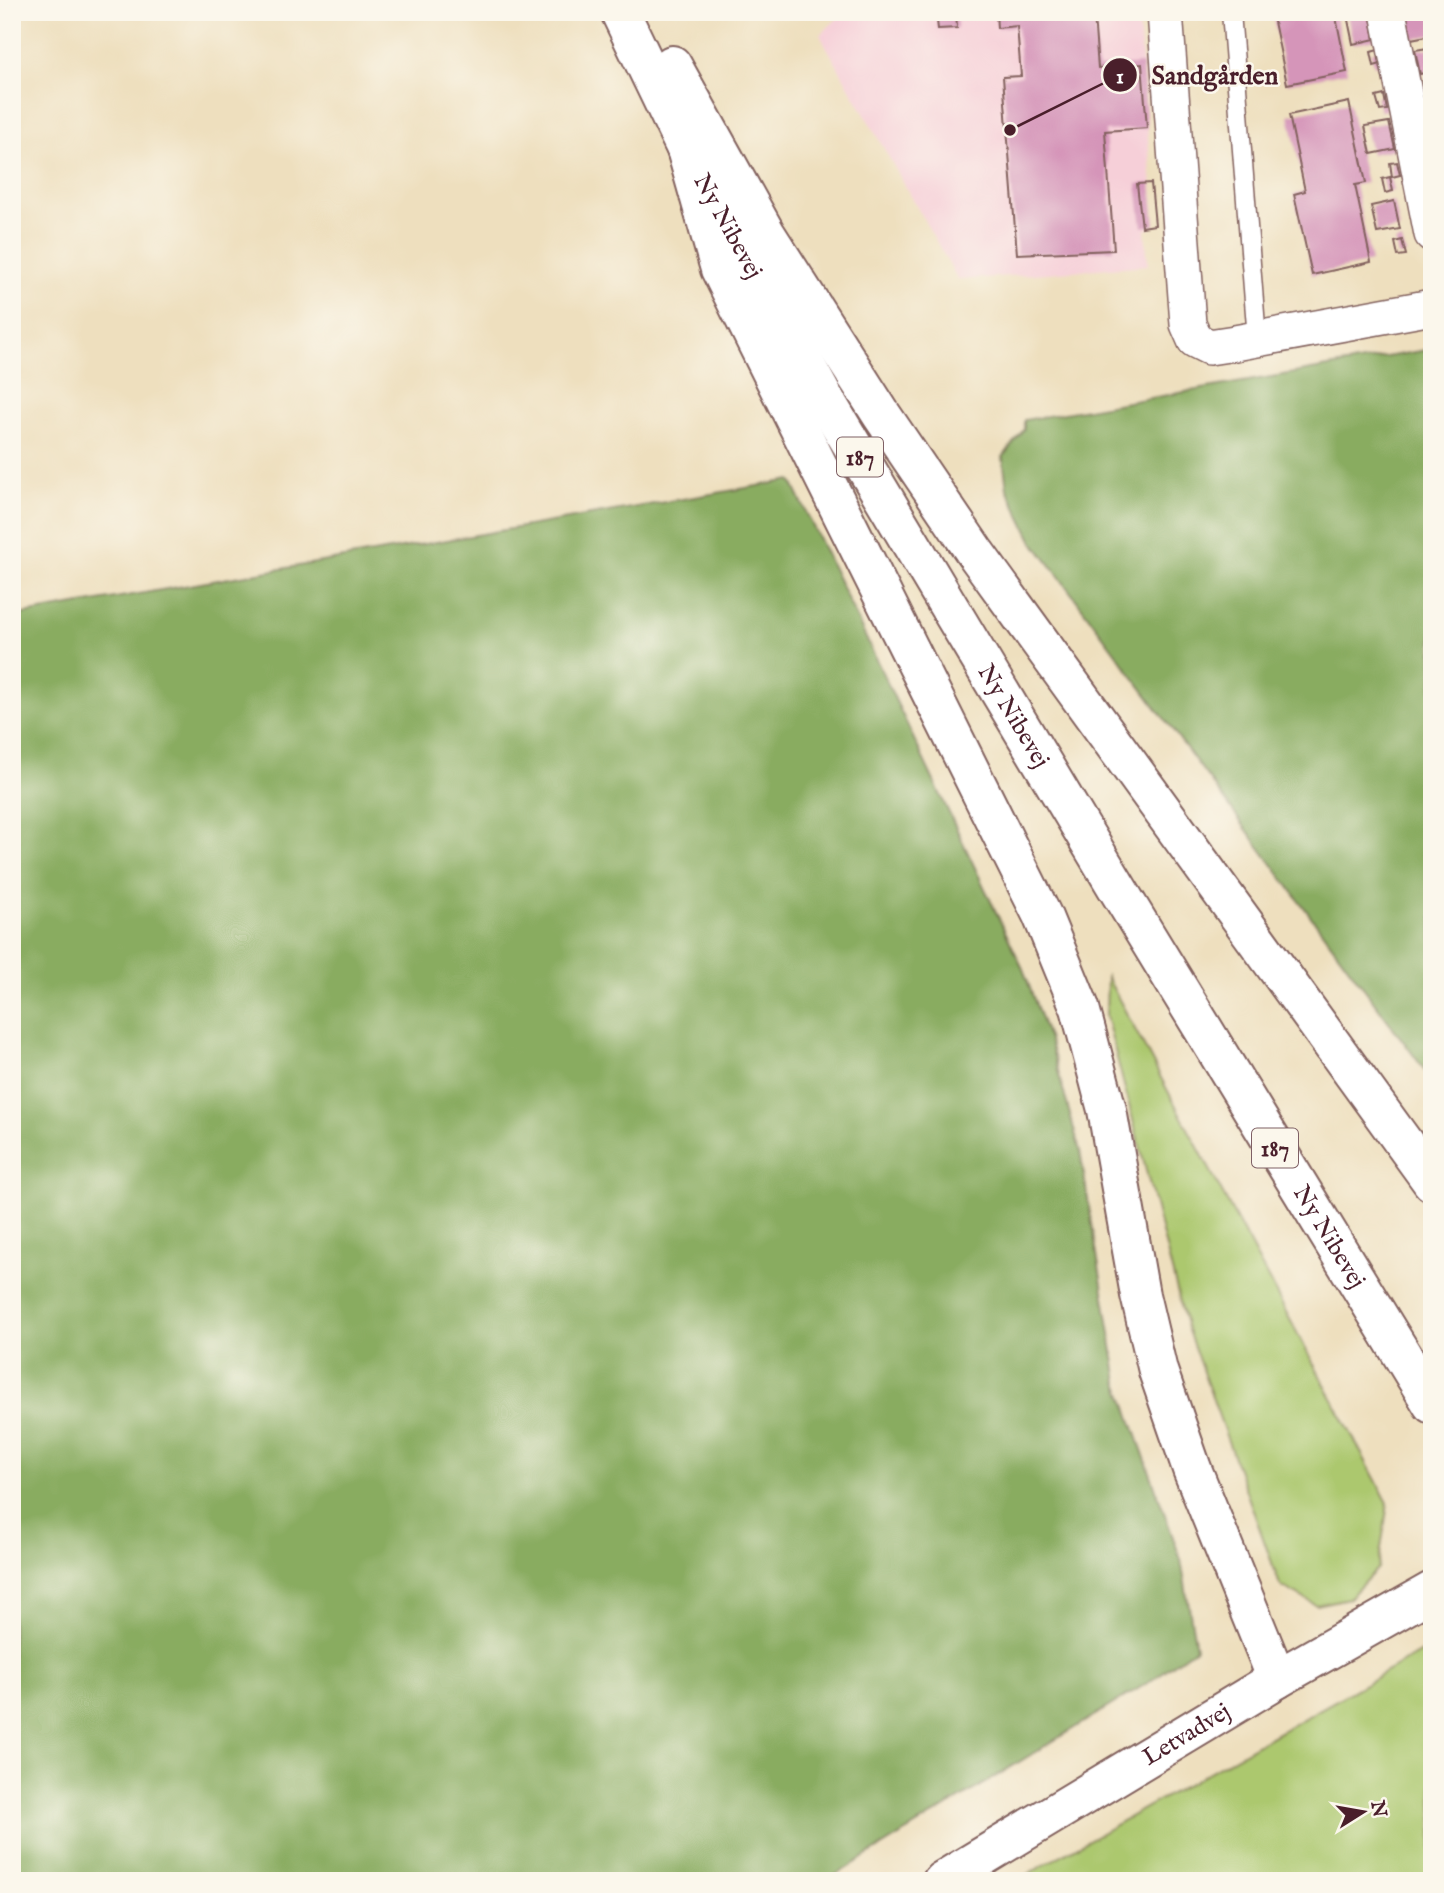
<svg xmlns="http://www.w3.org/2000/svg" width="1444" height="1893" viewBox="0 0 1444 1893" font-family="'IM FELL English',serif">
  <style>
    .built { fill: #f6cfd8 }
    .green { fill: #acc86e; stroke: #7b744c; stroke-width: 2 }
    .forest { fill: #89ac61; stroke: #6a6646; stroke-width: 2 }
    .building { fill: #d595b9 }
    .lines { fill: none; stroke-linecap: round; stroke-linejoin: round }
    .service-casing { stroke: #83625e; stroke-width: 21 }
    .minor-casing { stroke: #83625e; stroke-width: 38 }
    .tertiary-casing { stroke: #83625e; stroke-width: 42 }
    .trunk-casing { stroke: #83625e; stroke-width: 42 }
    .service { stroke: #fff; stroke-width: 18 }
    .minor { stroke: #fff; stroke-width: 35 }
    .tertiary { stroke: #fff; stroke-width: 38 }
    .trunk { stroke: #fff; stroke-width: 38 }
    .labels { text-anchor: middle; stroke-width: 5; stroke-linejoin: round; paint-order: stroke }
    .shield { fill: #fbf7ec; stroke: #7f6065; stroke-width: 2 }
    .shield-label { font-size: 23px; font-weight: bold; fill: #4a1f2b }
    .street-label { font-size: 24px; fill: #4a1f2b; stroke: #fbf7ec }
    .leader { fill: none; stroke: #4a1f2b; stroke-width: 2.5 }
    .callout-dot { fill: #4a1f2b; stroke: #fbf7ec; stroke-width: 2.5 }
    .mark-label { font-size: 21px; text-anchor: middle; font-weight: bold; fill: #fff }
    .callout-label { font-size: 26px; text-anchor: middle; font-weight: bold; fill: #4a1f2b; stroke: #fbf7ec; stroke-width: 5; stroke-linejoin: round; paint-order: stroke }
  </style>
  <rect width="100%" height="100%" fill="#fbf7ec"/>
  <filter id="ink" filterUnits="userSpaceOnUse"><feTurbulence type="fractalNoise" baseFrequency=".0143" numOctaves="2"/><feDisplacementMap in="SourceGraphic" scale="14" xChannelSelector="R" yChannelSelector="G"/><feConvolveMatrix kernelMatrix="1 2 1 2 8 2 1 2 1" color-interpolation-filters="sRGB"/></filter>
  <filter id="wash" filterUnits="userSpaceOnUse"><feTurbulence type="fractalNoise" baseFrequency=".00686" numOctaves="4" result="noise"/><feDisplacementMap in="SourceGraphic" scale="28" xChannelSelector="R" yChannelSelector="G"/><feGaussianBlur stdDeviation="1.57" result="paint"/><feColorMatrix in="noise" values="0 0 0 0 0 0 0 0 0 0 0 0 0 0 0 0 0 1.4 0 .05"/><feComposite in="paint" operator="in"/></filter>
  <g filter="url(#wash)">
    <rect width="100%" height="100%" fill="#eedfbe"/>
    <!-- built -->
    <path class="built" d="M 844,12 L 1138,12 L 1155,225 L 1145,231 L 1148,265 L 958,280 L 820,35 Z"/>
    <!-- green -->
    <path class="green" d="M 1107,977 L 1388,1503 L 1378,1568 L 1349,1598 L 1316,1605 L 1280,1585 L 1186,1325 L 1106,1016 Z
      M 1432,1646 L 1432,1881 L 1016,1881 Z"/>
    <!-- forest -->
    <path class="forest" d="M 1432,349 L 1432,1080 L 1032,540 L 1007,489 L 1003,457 L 1024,429 L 1024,420 Z
      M 791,480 L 1023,969 L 1051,1046 L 1080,1151 L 1118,1382 L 1181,1560 L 1196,1648 L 1149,1682 L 826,1881 L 12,1881 L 12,616 Z"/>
    <g id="blocks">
      <!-- building -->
      <path class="building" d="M 936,12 L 956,12 L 957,28 L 938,29 Z
        M 996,12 L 1122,12 L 1122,14 L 1094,16 L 1098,68 L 1142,64 L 1147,128 L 1105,131 L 1114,250 L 1017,254 L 1003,77 L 1021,76 L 1017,26 L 997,28 Z
        M 1272,12 L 1335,12 L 1347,72 L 1287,84 Z
        M 1364,12 L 1370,12 L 1375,39 L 1353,44 L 1347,15 Z
        M 1406,12 L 1432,12 L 1432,35 L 1411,39 Z
        M 1428,48 L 1432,71 L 1420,74 L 1415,50 Z
        M 1378,50 L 1381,64 L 1374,66 L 1371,52 Z
        M 1384,95 L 1387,110 L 1380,111 L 1376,97 Z
        M 1349,102 L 1366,183 L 1355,185 L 1371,262 L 1312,275 L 1294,194 L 1305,191 L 1289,115 Z
        M 1389,122 L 1395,149 L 1371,154 L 1365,126 Z
        M 1397,162 L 1400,175 L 1392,177 L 1390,163 Z
        M 1390,177 L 1393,191 L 1385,193 L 1382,179 Z
        M 1151,183 L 1155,225 L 1142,227 L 1137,184 Z
        M 1394,201 L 1400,229 L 1377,233 L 1371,206 Z
        M 1402,240 L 1406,255 L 1398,256 L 1395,242 Z"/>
    </g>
  </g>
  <g filter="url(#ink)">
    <use href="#blocks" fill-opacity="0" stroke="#83625e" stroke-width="2"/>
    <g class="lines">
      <!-- service casing -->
      <g class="service-casing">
        <path id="service" d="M 1231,12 L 1257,339"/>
      </g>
      <!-- minor casing -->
      <g class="minor-casing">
        <path id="minor" d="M 1165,12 L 1188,324 L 1195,340 L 1209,347 L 1235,343 L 1432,307
          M 1388,12 L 1432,234"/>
      </g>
      <!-- tertiary casing -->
      <g class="tertiary-casing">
        <g id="tertiary">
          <path id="s1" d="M 942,1881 L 1277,1679 L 1432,1591"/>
        </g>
      </g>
      <!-- trunk casing -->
      <g class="trunk-casing">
        <g id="trunk">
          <path id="s2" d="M 620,12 L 686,149 L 821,393 L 1119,891 L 1432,1404"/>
          <path d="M 672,65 L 766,234 L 881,414 L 974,551 L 1432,1182"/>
          <path d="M 686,149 L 720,269 L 1042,915 L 1080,1008 L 1107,1110 L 1140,1295 L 1158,1371 L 1192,1469 L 1277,1679"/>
        </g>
      </g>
      <!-- service -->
      <use href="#service" class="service"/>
      <!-- minor -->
      <use href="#minor" class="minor"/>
      <!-- tertiary -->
      <use href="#tertiary" class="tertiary"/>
      <!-- trunk -->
      <use href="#trunk" class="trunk"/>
    </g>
  </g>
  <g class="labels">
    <!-- shield labels -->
    <g class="shield">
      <rect x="837" y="437.5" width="46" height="39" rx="5"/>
      <rect x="1252" y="1128.5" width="46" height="39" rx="5"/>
    </g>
    <g class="shield-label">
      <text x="860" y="465">187</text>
      <text x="1275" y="1156">187</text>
    </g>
    <!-- street labels -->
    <g class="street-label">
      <text dy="8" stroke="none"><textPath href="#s2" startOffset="240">Ny Nibevej</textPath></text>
      <text dy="8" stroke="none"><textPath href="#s2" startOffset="807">Ny Nibevej</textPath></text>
      <text dy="8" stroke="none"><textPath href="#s2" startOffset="1416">Ny Nibevej</textPath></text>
      <text dy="8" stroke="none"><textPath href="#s1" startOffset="285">Letvadvej</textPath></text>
    </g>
  </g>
  <!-- callouts -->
  <path class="leader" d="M1010 130L1120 75"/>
  <g class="callout-dot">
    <circle cx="1010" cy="130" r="7"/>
    <circle cx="1120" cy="75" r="18"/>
  </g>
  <g class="mark-label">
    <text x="1120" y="83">1</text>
  </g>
  <g class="callout-label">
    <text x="1215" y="84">Sandgården</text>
  </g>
  <!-- margin -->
  <rect width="1444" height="1893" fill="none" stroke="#fbf7ec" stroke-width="42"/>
  <!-- north arrow -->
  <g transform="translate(1363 1812) rotate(79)" stroke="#fbf7ec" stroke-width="5" paint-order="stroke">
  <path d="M0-5L12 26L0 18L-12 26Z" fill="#4a1f2b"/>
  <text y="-10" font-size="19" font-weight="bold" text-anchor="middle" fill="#4a1f2b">N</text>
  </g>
</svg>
